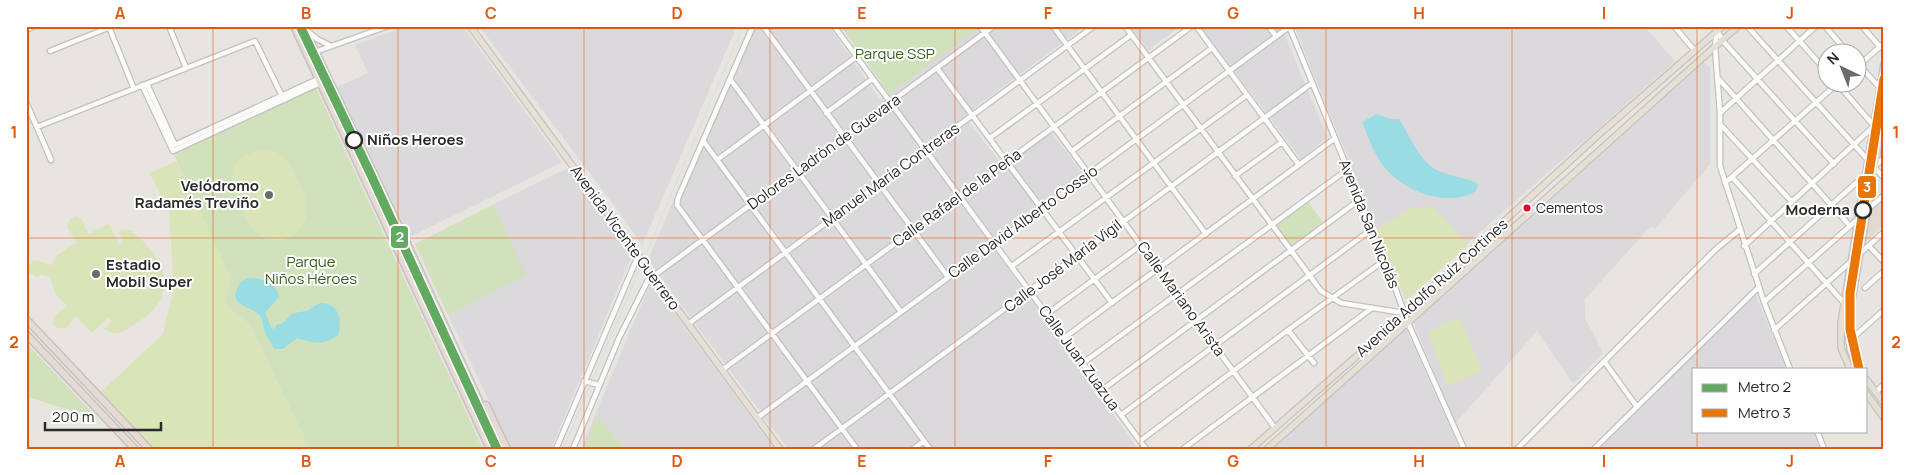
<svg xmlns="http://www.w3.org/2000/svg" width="1910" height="475" viewBox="0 0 1910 475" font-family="Manrope,sans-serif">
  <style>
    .industrial { fill: #dbd9db }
    .education { fill: #e2d9cf }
    .green { fill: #d0e1bb }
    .pitch { fill: #dae4b9 }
    .water { fill: #99dce4 }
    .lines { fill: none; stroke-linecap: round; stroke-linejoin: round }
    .minor-casing { stroke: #c2c1c1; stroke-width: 7 }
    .major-casing { stroke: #c4c3c1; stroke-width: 8 }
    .highway-casing { stroke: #c4c3c1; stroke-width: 9 }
    .minor { stroke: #fcfbfa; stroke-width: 4.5 }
    .major { stroke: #e5dfd5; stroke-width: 5.5 }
    .highway { stroke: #e7dad4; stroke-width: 6 }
    .rail { stroke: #deddde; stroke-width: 1 }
    .metro-1-casing { stroke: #fff; stroke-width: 12 }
    .metro-2-casing { stroke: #fff; stroke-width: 12 }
    .metro-1 { stroke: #61aa60; stroke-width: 9 }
    .metro-2 { stroke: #ea7704; stroke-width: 9 }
    .grid { fill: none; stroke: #de570e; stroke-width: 1; stroke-opacity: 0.55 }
    .stop-dot { fill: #fff; stroke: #2a2a2a; stroke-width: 2.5 }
    .poi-dot { fill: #6c6b6a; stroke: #fff; stroke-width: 2 }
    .bus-dot { fill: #e4002b; stroke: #fff; stroke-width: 2 }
    .labels { text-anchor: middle; stroke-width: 4; stroke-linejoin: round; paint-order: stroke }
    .bus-label { font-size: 14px; fill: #2a2a2a; stroke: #fff; text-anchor: start }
    .park-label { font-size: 15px; fill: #36611f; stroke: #fff }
    .stop-label { font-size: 15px; font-weight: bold; fill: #2a2a2a; stroke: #fff; text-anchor: start }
    .street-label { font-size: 15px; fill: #2a2a2a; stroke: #fff }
    .poi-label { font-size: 15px; font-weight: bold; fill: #2a2a2a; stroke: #fff; text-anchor: end }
    .line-badge { stroke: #fff; stroke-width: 2 }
    .badge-label { font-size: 14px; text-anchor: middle; font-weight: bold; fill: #fff }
    .neatline { fill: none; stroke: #de570e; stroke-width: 2 }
    .grid-label { font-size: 16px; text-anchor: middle; font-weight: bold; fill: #de570e }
  </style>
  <rect width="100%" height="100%" fill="#e8e4e0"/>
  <!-- industrial -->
  <path class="industrial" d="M 406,26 L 463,26 L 562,162 L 410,237 L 337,87 L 368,73 L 355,45 Z
    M 479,26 L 737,26 L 642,245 L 622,216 Z
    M 755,26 L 829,26 L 880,100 L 975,30 L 973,26 L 1085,26 L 964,116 L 1004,167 L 1052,133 L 1082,173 L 989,242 L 1138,449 L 788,449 L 648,260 L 671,206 Z
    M 1130,26 L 1181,26 L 1148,50 Z
    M 1200,26 L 1281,26 L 1327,137 L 1301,159 Z
    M 1294,26 L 1644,26 L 1675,61 L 1405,298 Z
    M 1703,62 L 1710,67 L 1710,164 L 1655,229 L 1651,226 L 1585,299 L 1585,318 L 1603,353 L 1573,384 L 1537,331 L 1455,424 L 1414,324 L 1415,321 Z
    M 568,168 L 631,257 L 551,449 L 512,449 L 448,315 L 525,275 L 494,204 Z
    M 651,281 L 774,449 L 581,449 Z
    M 1755,293 L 1786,369 L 1694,369 L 1694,431 L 1813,431 L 1820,449 L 1599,449 Z
    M 1405,327 L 1460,449 L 1275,449 L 1274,446 Z"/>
  <!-- education -->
  <path class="education" d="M 1884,199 L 1884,225 L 1865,242 L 1871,211 Z"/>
  <!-- green -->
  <path class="green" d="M 841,26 L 973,26 L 976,30 L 889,94 Z
    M 316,88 L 483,449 L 310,449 L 249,324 L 226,305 C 225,294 230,286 229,275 L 174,154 Z
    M 1307,201 L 1323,222 L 1292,245 L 1289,245 L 1275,227 L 1276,224 Z
    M 494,204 L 526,275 L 448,315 L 415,244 Z
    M 26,343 L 97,418 L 97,419 L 26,396 Z
    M 597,416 L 626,449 L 584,449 Z"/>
  <!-- pitch -->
  <path class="pitch" d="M 262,149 C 284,150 290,164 298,182 C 301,188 304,193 306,200 C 308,211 307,223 298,231 C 270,254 251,232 240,207 C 227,179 228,158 262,149 Z
    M 177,161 L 230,275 C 230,286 225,294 226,305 L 249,324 L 310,449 L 154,449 L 101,392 L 163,334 L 174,288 L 169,212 L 150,173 Z
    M 1413,207 L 1433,207 L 1468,245 L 1408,299 L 1405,298 L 1377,229 Z
    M 76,216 L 84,222 L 85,228 L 89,234 L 108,224 L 119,244 L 122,243 L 119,231 C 132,228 136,234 145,243 C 154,253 162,263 164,277 C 167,300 150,316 132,326 C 128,328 123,333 118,333 C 113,334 108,331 104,329 L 111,321 L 108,318 L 92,333 L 76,316 L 66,328 L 57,328 L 53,325 L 54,316 L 67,306 L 55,293 L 50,277 L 42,275 L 36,277 L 29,272 L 28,266 L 33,261 L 38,260 L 44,263 L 52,265 L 57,255 L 77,242 L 67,227 L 69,220 Z
    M 1460,317 L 1482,371 L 1447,385 L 1428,332 Z"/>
  <!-- water -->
  <path class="water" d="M 1377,114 L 1390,119 L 1399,119 C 1412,138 1419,165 1444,173 C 1456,177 1467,178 1478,184 L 1476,191 C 1444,210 1395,188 1378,158 C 1371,146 1367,134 1362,122 Z
    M 248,278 C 261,278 277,282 279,297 L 265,313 L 272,329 L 275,328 L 277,324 L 282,324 C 285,321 288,318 291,315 C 295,312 301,312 306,311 C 312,309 317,302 324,303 C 340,305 342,323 338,335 C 325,346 313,343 297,338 L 283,349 L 275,349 C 271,344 267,337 265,332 C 263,326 263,321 260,316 C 253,306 229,307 237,289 C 239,283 242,281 248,278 Z"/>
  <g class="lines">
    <!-- minor casing -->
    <g class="minor-casing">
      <path id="minor" d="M 169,26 L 186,68
        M 753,26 L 678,198 L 677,205 L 857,449
        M 763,26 L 948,277
        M 834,26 L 1146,449
        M 980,26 L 1275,428
        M 1053,26 L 1206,234
        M 1125,26 L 1321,291 L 1341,303 L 1404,313
        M 1196,26 L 1299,165
        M 1268,26 L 1276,36
        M 1289,26 L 1385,260 L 1408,323 L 1464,449
        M 1674,26 L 1695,51
        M 1717,26 L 1715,47 L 1720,113 L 1720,166 L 1764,302 L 1790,369
        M 1747,26 L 1868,160
        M 1786,26 L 1828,73
        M 1825,26 L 1847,52
        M 1862,26 L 1880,47
        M 109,27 L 134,89
        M 305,29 L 317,39 L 331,46
        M 26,30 L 34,26
        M 1717,31 L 1723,41 L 1834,164
        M 50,51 L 110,27
        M 315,52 L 388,26
        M 1858,64 L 1880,88
        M 1858,66 L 1884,43
        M 937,68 L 1112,303
        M 1717,77 L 1850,226 L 1858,219
        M 730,79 L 901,312
        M 147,84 L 175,145 L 318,79
        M 142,85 L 173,151 L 320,83
        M 26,102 L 51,160
        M 826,113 L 872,79
        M 1720,113 L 1816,26
        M 1720,124 L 1791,201
        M 37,127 L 255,41 L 284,100
        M 990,138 L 1131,35
        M 704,142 L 930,449
        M 1072,151 L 1212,48
        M 717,160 L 856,57
        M 1874,167 L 1884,178
        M 1235,176 L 1282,142
        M 1732,177 L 1844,303
        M 1725,183 L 1838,83
        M 1868,209 L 1884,195
        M 1744,246 L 1874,126 L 1836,82
        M 1869,246 L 1884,262
        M 1012,266 L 1247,95
        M 1754,274 L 1884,158
        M 1865,288 L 1884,271
        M 1764,302 L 1850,226
        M 1047,314 L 1141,245
        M 688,324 L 1094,26
        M 1288,330 L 1314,363
        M 1774,330 L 1884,232
        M 1064,338 L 1334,139
        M 1848,342 L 1884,310
        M 1604,361 L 1637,407
        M 1083,363 L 1348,169
        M 722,370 L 1192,26
        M 584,381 L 599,385
        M 1102,390 L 1359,200
        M 1876,392 L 1884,384
        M 1121,415 L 1372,229
        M 757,418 L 1289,27
        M 1817,431 L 1824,449
        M 1140,441 L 1288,330 L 1385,260
        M 556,449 L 638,256
        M 573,449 L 619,338 L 648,280 L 994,26
        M 814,449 L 1312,83
        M 913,449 L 924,441
        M 1183,449 L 1372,308
        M 1517,449 L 1715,250 L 1739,230
        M 1594,449 L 1759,287"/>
    </g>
    <!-- major casing -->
    <g class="major-casing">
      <path id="major" d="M 470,26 L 780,449
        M 1850,369 L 1841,348 L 1841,323 L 1884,64
        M 1859,369 L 1850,349 L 1848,323 L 1884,113
        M 1866,379 L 1884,403
        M 1866,393 L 1884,418
        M 1251,449 L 1367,347 L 1596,137 L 1723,26
        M 1267,449 L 1738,26"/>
    </g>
    <!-- highway casing -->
    <g class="highway-casing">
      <path id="highway" d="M 294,26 L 490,449
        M 303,26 L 406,241 L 501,449
        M 26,319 L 149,449
        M 26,334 L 135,449
        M 486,405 L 507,449"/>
    </g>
    <!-- minor -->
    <use href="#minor" class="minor"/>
    <!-- major -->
    <use href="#major" class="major"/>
    <!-- highway -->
    <use href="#highway" class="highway"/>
    <!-- rail -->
    <path class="rail" d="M 1052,431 L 1065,449
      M 1809,431 L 1816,449
      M 1406,441 L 1433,449
      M 563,449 L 743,26
      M 1311,449 C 1343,440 1382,438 1413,449
      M 1636,449 L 1694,393
      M 1678,449 L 1700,431"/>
    <!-- metro-1 casing -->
    <g class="metro-1-casing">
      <path id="metro-1" d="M 300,26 L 371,175 L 497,449"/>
    </g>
    <!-- metro-2 casing -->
    <g class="metro-2-casing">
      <path id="metro-2" d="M 1859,369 L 1850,329 L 1850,293 L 1884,79"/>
    </g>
    <!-- metro-1 -->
    <use href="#metro-1" class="metro-1"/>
    <!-- metro-2 -->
    <use href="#metro-2" class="metro-2"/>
  </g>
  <!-- grid -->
  <path class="grid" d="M 213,26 L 213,449M 398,26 L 398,449M 584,26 L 584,449M 770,26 L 770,449M 955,26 L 955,449M 1140,26 L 1140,449M 1326,26 L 1326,449M 1512,26 L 1512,449M 1697,26 L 1697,369M 26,238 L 1884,238M 1697,431 L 1697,449"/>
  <!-- markers -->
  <g class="stop-dot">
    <circle cx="354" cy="140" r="8"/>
    <circle cx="1863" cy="210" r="8"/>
  </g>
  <g class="poi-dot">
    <circle cx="269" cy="195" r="5"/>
    <circle cx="96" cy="274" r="5"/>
  </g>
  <circle class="bus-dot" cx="1527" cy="208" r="4.5"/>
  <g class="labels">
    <!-- bus labels -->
    <g class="bus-label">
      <text x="1536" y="213">Cementos</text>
    </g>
    <!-- park labels -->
    <g class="park-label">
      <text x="895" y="59">Parque SSP</text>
      <text x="311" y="267">Parque<tspan x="311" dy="17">Niños Héroes</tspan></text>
    </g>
    <!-- stop labels -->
    <g class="stop-label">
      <text x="367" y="145">Niños Heroes</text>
      <text x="1850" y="215" text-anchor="end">Moderna</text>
    </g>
    <!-- street labels -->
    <g class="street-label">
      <text transform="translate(824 152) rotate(-36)" y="5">Dolores Ladròn de Guevara</text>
      <text transform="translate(891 175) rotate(-36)" y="5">Manuel María Contreras</text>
      <text transform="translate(957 198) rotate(-36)" y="5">Calle Rafael de la Peña</text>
      <text transform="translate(1023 222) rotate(-36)" y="5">Calle David Alberto Cossío</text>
      <text transform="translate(1369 224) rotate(68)" y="5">Avenida San Nicolás</text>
      <text transform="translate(625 238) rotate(54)" y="5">Avenida Vicente Guerrero</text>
      <text transform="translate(1063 266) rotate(-37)" y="5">Calle José María Vigil</text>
      <text transform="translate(1432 288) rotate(-42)" y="5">Avenida Adolfo Ruíz Cortines</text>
      <text transform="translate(1181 299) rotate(54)" y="5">Calle Mariano Arista</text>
      <text transform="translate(1079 358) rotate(54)" y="5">Calle Juan Zuazua</text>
    </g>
    <!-- poi labels -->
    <g class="poi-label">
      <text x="259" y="191">Velódromo<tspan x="259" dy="17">Radamés Treviño</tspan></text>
      <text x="106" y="270" text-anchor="start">Estadio<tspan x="106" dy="17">Mobil Super</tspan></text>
    </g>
  </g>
  <g class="line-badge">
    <rect x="1857" y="175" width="20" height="24" rx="5" fill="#ea7704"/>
    <rect x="390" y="225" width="19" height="24" rx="5" fill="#61aa60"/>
  </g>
  <g class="badge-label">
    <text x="1867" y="192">3</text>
    <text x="400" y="242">2</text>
  </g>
  <!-- border -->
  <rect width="1910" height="475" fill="none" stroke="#ffffff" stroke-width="55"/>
  <!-- legend -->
  <rect x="1692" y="368" width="175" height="65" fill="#ffffff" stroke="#aaaaaa"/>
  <rect x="1702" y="384" width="25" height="8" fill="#61aa60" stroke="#aaaaaa"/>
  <text x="1738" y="392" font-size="15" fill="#2a2a2a">Metro 2</text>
  <rect x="1702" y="409" width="25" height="8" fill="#ea7704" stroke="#aaaaaa"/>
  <text x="1738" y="418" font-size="15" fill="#2a2a2a">Metro 3</text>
  <!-- north arrow -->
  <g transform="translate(1842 68) rotate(317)"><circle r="24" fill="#ffffff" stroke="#aaaaaa"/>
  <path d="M0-4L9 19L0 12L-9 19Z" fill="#6c6b6a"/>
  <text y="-8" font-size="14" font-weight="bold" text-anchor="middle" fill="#2a2a2a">N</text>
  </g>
  <!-- scale -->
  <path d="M45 422v8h116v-8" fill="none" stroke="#2a2a2a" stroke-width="2.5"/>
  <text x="52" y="422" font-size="15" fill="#2a2a2a" stroke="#ffffff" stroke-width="4" paint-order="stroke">200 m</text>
  <rect x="28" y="28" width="1854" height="420" class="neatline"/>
  <g class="grid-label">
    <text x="120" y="19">A</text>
    <text x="306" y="19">B</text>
    <text x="491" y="19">C</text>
    <text x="677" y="19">D</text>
    <text x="862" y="19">E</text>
    <text x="1048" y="19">F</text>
    <text x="1233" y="19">G</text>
    <text x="1419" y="19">H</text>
    <text x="1604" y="19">I</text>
    <text x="1790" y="19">J</text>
    <text x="14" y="138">1</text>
    <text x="1896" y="138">1</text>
    <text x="14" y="348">2</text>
    <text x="1896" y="348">2</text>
    <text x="120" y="467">A</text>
    <text x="306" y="467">B</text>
    <text x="491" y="467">C</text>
    <text x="677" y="467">D</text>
    <text x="862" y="467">E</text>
    <text x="1048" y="467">F</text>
    <text x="1233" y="467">G</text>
    <text x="1419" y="467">H</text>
    <text x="1604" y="467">I</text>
    <text x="1790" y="467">J</text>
  </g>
</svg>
